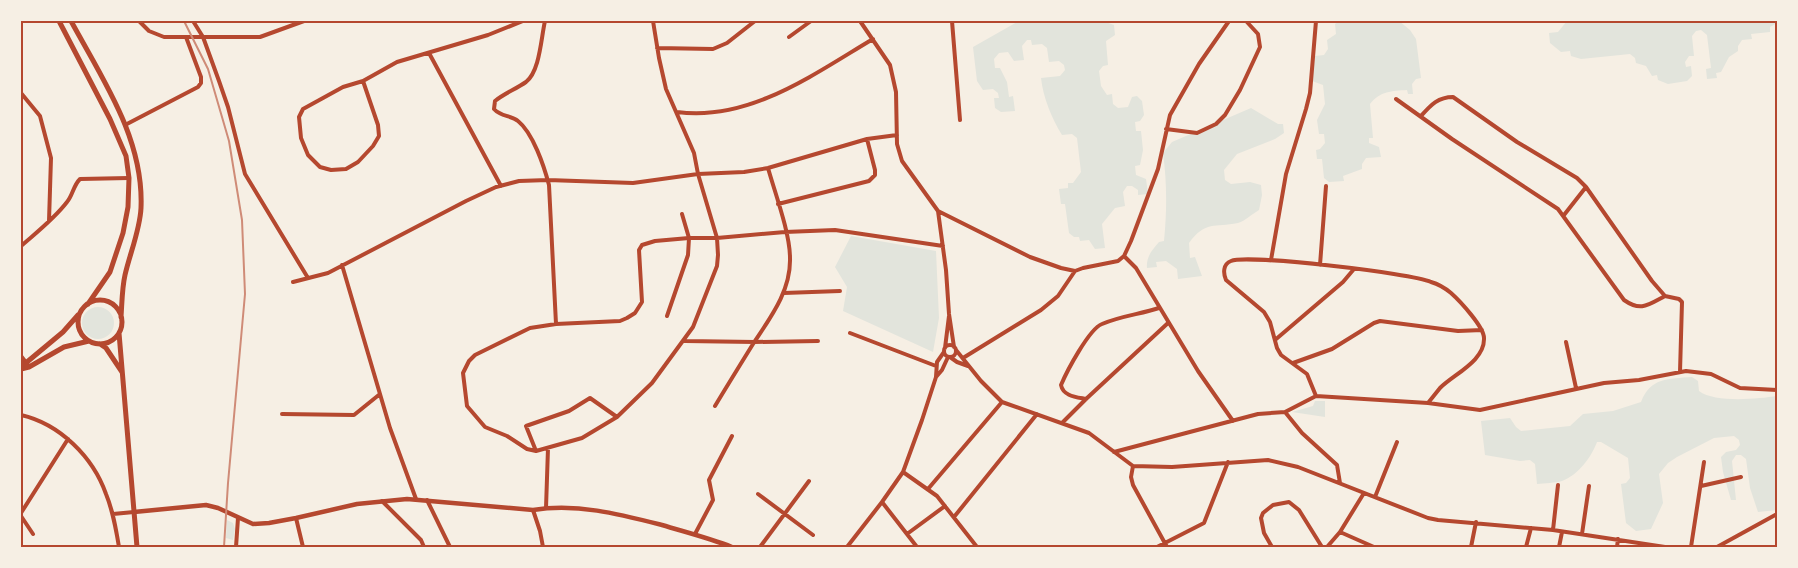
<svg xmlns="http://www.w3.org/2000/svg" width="1798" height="568" viewBox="0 0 1798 568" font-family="Spectral,serif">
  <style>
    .green { fill: #e2e4dc }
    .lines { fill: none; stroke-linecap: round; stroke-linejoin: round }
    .minor { stroke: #b5482f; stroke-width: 4 }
    .tertiary { stroke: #b5482f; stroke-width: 4.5 }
    .secondary { stroke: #b5482f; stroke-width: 5 }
    .rail { stroke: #cf8b77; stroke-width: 2 }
    .neatline { fill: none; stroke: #b5482f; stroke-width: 2 }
  </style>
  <rect width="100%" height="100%" fill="#f6efe4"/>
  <!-- green -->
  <path class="green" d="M 1019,21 L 1103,21 L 1114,25 L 1115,35 L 1106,41 L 1108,65 L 1103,66 L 1099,71 L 1101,86 L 1107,95 L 1112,94 L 1113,104 L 1118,108 L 1128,107 L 1132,97 L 1137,96 L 1142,101 L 1144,115 L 1140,121 L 1135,122 L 1136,131 L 1141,131 L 1143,150 L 1140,165 L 1135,166 L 1136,175 L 1146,179 L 1148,194 L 1138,195 L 1138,190 L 1132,186 L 1127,186 L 1123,192 L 1125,206 L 1115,208 L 1102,224 L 1105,248 L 1095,249 L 1089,240 L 1080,241 L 1079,237 L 1074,237 L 1069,233 L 1065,204 L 1061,204 L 1059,189 L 1068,188 L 1068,183 L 1073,183 L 1081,172 L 1077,138 L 1072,134 L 1062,135 C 1052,119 1043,97 1041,78 L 1060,76 L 1065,70 L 1064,65 L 1059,61 L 1049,62 L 1047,48 L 1042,44 L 1032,45 L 1031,40 L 1027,40 L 1022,46 L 1024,60 L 1014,61 L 1008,52 L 999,53 L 994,59 L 995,68 L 1000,68 L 1007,82 L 1009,97 L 1013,96 L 1015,111 L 1001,112 L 995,108 L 994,98 L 999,98 L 998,93 L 993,89 L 983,90 L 977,81 L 973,47 Z
    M 1339,21 L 1399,21 L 1410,30 L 1416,39 L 1421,78 L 1416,79 L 1412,84 L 1413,94 L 1408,94 L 1407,90 C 1392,91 1380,91 1370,104 L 1373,138 L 1369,138 L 1369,143 L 1379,147 L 1381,157 L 1366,158 L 1362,164 L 1362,169 L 1343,176 L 1344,181 L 1329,182 L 1324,178 L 1322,159 L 1317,159 L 1316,150 L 1320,149 L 1325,143 L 1324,134 L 1319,134 L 1317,120 L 1325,104 L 1323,85 L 1312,81 L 1315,56 L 1324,55 L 1328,49 L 1327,40 L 1336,34 L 1335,24 Z
    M 1567,21 L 1777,21 L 1777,23 L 1770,27 L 1770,32 L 1751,34 L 1752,39 L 1742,40 L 1738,46 L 1738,51 L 1729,57 L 1721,72 L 1716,73 L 1717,78 L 1707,79 L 1706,69 L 1711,68 L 1707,35 L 1701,30 L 1696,31 L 1692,36 L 1694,56 L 1689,56 L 1685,62 L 1686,67 L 1691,66 L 1692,76 L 1687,81 L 1668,84 L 1658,80 L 1657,75 L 1652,76 L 1646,66 L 1636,63 L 1635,58 L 1630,54 L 1581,59 L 1571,56 L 1570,51 L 1561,52 L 1550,43 L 1549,33 L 1558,32 Z
    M 1251,108 L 1278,124 L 1283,124 L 1284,133 L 1275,139 L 1237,154 L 1224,170 L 1225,180 L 1231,184 L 1250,182 L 1261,185 L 1262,195 L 1259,210 C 1252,214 1245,221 1238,223 C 1214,228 1206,220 1189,243 L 1190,258 L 1195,257 L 1202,276 L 1178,279 L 1177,269 L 1166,261 L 1156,262 L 1157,267 L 1147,268 C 1146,257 1152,250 1159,242 L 1164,241 C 1167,211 1167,182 1163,153 L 1172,142 Z
    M 851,236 L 936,251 L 939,318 L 933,352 L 843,311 L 847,287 L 835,267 Z
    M82 323a16 16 0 1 1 32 0a16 16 0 1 1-32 0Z
    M 1692,377 L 1698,381 L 1699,391 C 1715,403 1757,399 1777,396 L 1777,510 L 1758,512 L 1750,488 L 1746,459 L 1741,455 L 1736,455 L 1732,461 L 1736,500 L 1731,500 L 1723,472 L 1721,457 L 1726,452 L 1736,450 L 1740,445 L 1739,440 L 1734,436 L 1714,438 L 1677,457 L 1668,463 L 1659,474 L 1663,503 L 1651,529 L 1636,531 L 1626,523 L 1621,484 L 1626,483 L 1630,478 L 1628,458 L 1601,442 L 1597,442 C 1591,458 1578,475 1562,481 C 1555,483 1545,483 1537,484 L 1535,464 L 1530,460 L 1520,461 L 1485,455 L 1481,421 L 1510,418 L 1516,427 L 1521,431 L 1570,426 L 1583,414 L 1613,411 L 1641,402 C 1651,377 1668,379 1692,377 Z
    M 1315,401 L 1325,401 L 1325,417 L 1292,412 L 1313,406 Z
    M 227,520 L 233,523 L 235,529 L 233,540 L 226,538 Z"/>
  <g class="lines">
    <!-- minor -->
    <path class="minor" d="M 139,21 L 149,31 L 164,37 L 260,37 L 304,21
      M 193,21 L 203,37 L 219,81 L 228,107 L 245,174 L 308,278
      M 545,21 C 541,38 540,71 526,82 C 516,89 505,93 495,101 L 494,109 C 501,117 511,115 518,121 C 533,133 544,166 549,185 L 556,324
      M 653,21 L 659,58 L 666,89 L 694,153 L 698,174 L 717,238 L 718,255 L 717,266 L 693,327 L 652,383 L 617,417 L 582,438 L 536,451 L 527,449 L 507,436 L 485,427 L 467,406 L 463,373 L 469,361 L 475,355 L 530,328 L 556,324 L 620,321 L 627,318 L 635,313 L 642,302 L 639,250 L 642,245 L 655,241 L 689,238 L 717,238 L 785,232 L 835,230 L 943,246
      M 860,21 L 890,65 L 896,92 L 897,144 L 902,161 L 938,211 L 946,270 L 949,314 L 954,347
      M 952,21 L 960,120
      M 789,37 L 811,21
      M 657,48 L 713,49 L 727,43 L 755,21
      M 429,53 L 501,186
      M 363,81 L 378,125 L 379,136 L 373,146 L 358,162 L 346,169 L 331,170 L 320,167 L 308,155 L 301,138 L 299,117 L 303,109 L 343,87 L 363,81 L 397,62 L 488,35 L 523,21
      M 21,93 L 40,116 L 51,158 L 49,221
      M 1396,99 L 1452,139 L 1558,209 L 1624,300 C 1641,312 1648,305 1665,296
      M 677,112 C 749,122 814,74 873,39
      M 1421,116 C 1431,105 1438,97 1453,97 L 1517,142 L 1577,178 L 1586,187 L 1652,281 L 1665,296 L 1679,299 L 1682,302 L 1680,372
      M 125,125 L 198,87 L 201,83 L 201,77 L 186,37
      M 1166,129 L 1197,133 L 1216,124 L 1225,115 L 1240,90 L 1260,47 L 1258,34 L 1246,21
      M 778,204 L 869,181 L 875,175 L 875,170 L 867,139
      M 938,211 L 1030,257 L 1061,268 L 1075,271 L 1083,268 L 1118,261 L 1124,256 L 1131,241 L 1158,169 L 1170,115 L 1199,64 L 1229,21
      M 1564,215 L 1586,187
      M 21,246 C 37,232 54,219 67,202 C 73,195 73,186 80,179 L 129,178
      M 1124,256 L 1136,268 L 1198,371 L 1233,421
      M 1271,260 L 1286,174 L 1306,109 L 1310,93 L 1316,21
      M 342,265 L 390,428 L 416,499
      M 1320,265 L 1326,186
      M 293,282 L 328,273 L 466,201 L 496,187 L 519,181 L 548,180 L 633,183 L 698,174 L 744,172 L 768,168 L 867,139 L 897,135
      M 784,293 L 840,291
      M 667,316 L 688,255 L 689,238 L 682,214
      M 850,333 L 936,366
      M 1275,340 L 1343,282 L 1354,269
      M 685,341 L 755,342 L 818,341
      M 1566,342 L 1576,388
      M944 351a6 6 0 1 1 12 0a6 6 0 1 1-12 0Z
      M 945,348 L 949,316
      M 956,350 L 981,381 L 1002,402 L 1089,433 L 1133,466 L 1172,467 L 1268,460 L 1298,467 L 1428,518 L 1438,520 L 1553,530 L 1665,547
      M 21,356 L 28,365
      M 950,357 L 957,362 L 968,366
      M 963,358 L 1041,310 L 1058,296 L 1075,271
      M 1293,363 L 1332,349 L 1374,323 L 1380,321 L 1458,331 L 1482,330
      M 936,377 L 942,370 L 948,357
      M 1316,396 L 1307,374 L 1281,355 L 1277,348 L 1270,322 L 1264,312 L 1226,280 C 1223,273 1223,264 1231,261 C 1246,254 1412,273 1431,282 C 1438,284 1445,288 1451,293 C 1460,301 1484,327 1484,338 C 1485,361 1454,374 1440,388 C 1436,393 1432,398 1428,403
      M 1086,399 C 1076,397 1063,396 1061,385 C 1067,371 1089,329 1102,324 C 1120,316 1141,314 1159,308
      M 715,406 C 727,386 740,365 753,344 C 770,318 791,291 790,258 C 790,233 775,193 768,168
      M 1285,412 L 1302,433 L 1337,465 L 1340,483
      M 282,414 L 354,415 L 380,394
      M 21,415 C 60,424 93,457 106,494 C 113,511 116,529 119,547
      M 1063,422 L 1086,399 L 1168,323
      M 536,451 L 526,426 L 569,411 L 590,398 L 617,417
      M 1114,452 L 1258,414 L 1285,412 L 1316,396 L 1428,403 L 1480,410 L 1604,383 L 1639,380 L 1686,371 L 1711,374 L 1740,388 L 1777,390
      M 1133,466 L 1131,477 L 1133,485 L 1167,547
      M 903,472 L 937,496 L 977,547
      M 1701,486 L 1741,477
      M 928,489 L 1002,402
      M 758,494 L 813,535
      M 1375,497 L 1397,442
      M 427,500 L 450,547
      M 382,501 L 421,540 L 424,547
      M 882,502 L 917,547
      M 546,508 L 548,448
      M 533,510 L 540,531 L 543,547
      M 21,513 L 68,439
      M 113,514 L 134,512
      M 21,516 L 33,534
      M 954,517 L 1037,414
      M 296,518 L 303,547
      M 1553,530 L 1558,485
      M 1340,532 L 1374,547
      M 695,534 L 713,500 L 709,480 L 732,436
      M 907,534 L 945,506
      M 1582,534 L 1589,486
      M 236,547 L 238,518
      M 760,547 L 809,481
      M 847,547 L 882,502 L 903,472 L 922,420 L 936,377 L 937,362 L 944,352
      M 1157,547 L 1204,523 L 1228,462
      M 1272,547 L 1264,533 L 1261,518 L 1263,513 L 1273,505 L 1289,502 L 1299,510 L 1322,547
      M 1327,547 L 1340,532 L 1364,493
      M 1471,547 L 1476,522
      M 1526,547 L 1531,528
      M 1559,547 L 1562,532
      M 1617,547 L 1618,539
      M 1691,547 L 1704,462
      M 1717,547 L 1777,514"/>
    <!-- tertiary -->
    <path class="tertiary" d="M 134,512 L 206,505 L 218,508 L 253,524 L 269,523 L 296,518 L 357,504 L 407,499 L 533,510 C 577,503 619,514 662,525 C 685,532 709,538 732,547"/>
    <!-- secondary -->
    <path class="secondary" d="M 59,21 L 110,119 L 126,156 L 129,178 L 128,207 L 123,233 L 110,272 L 88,304
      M 71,21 C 103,80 144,139 141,208 C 140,230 130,253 125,275 C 122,288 122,303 121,317
      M78 322a22 22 0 1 1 44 0a22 22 0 1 1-44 0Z
      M 119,333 L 137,547
      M 100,344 L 106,348 L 122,372
      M 21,367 L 63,332 L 78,315
      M 21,369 L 29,367 L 64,347 L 89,341"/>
    <!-- rail -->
    <path class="rail" d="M 184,21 L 208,69 L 229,141 L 242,220 L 245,294 L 228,483 L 224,547"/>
  </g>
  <!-- border -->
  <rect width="1798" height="568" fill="none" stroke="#f6efe4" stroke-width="45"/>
  <rect x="22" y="22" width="1754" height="524" class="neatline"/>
</svg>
